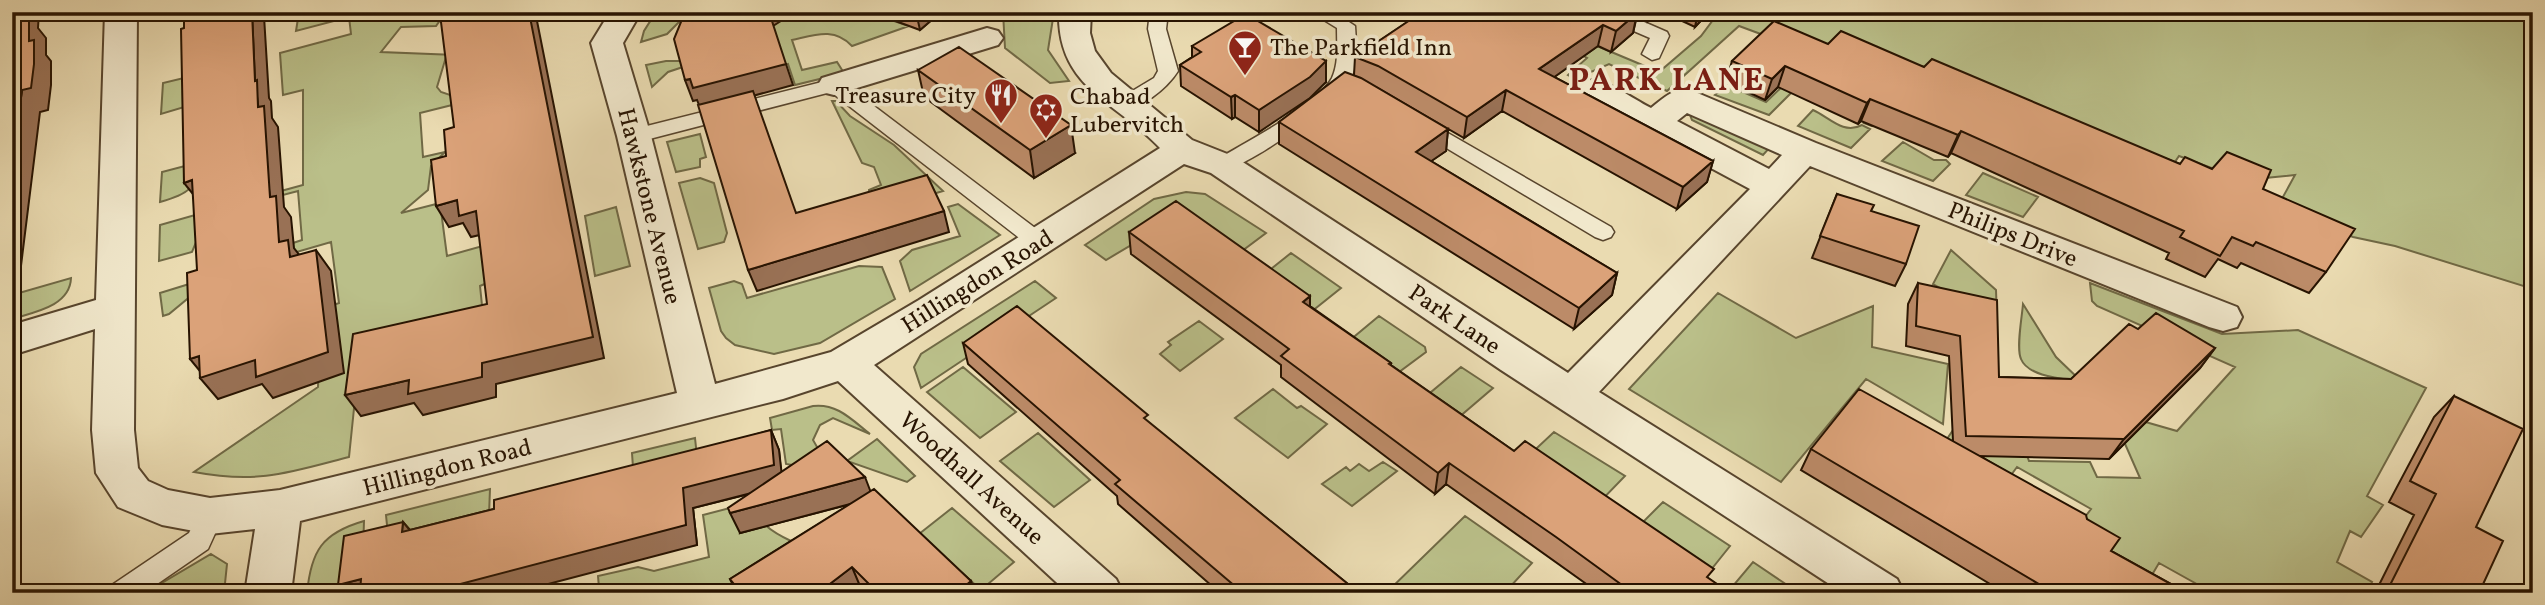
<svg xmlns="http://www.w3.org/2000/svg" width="2545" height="605" viewBox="0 0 2545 605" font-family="Vollkorn,serif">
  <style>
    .green { fill: #babf89; stroke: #706945; stroke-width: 2 }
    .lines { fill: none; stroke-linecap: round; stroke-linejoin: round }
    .lane-casing { stroke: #58452d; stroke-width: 3 }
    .street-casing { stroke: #58452d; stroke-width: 4 }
    .lane { fill: #f1e8cc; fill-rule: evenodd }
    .street { fill: #f1e8cc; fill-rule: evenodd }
    .wall { fill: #bc8b68; stroke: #271301; stroke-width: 2 }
    .shaded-wall { fill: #997155; stroke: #271301; stroke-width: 2 }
    .building { fill: #dba279; stroke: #271301; stroke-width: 2 }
    .labels { text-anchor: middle; stroke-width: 7; stroke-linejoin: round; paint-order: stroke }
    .poi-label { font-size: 24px; fill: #271301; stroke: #f1e8cc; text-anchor: start }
    .street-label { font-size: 24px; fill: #271301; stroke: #f1e8cc }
    .district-label { font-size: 32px; font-weight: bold; letter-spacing: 2px; fill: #7a1f14; stroke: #f1e8cc }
  </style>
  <rect width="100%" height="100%" fill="#eadbb1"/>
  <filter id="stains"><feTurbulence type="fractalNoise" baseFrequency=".00286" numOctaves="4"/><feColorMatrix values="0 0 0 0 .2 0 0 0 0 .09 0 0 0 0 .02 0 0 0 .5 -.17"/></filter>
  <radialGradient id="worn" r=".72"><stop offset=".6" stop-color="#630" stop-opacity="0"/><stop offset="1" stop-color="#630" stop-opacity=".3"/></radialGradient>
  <!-- green -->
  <path class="green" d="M 299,12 L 446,12 L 436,26 L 401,27 L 381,52 L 456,55 L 446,57 L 437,87 L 441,92 L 468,101 L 420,113 L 423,157 L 445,152 L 431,166 L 428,190 L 401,213 L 440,203 L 447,256 L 486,245 L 487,283 L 480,286 L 483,315 L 359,360 L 349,457 C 288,473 258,484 194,472 L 318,387 L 321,309 L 339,303 L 331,242 L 269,260 L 269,251 L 302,240 L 298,191 L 218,212 L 215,209 L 303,185 L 303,90 L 283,95 L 280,53 L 351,34 L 349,17 L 296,31 Z
    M 656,12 L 689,12 L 667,34 L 641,42 L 644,31 Z
    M 765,12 L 786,12 L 793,15 L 798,12 L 867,12 L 909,26 L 852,46 C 834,27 815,35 792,40 L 802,70 L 837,62 L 844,73 L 795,85 L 788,64 L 773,68 Z
    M 1003,12 L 1054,12 L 1048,50 L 1069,81 L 1050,83 L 1005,48 Z
    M 1719,12 L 2533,12 L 2533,289 L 2395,246 L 2353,237 L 2278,206 L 2295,175 L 2265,178 L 2255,184 L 2179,156 L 2164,178 L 1932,64 L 1872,126 L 1864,123 L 1909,74 L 1826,58 L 1739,26 L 1667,91 L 1609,64 L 1575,79 L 1568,75 L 1587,58 L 1545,34 L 1552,27 L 1659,72 L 1701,36 Z
    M 666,61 L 701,61 L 668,72 L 652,87 L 646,65 Z
    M 1804,66 L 1814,70 L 1769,115 L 1715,95 L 1727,85 L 1766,102 Z
    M 192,76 L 191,105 L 161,114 L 163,83 Z
    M 832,101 L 836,101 L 850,116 L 894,145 L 943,191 L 842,221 L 869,192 L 869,190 L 881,185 L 874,167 L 862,163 Z
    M 1813,110 C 1829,117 1843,135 1862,125 L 1870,129 L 1851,148 L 1798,126 Z
    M 1693,114 L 1772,145 L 1763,155 L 1692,120 L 1690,115 Z
    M 700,134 L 706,157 L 700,159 L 700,167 L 676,172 L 667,142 Z
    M 1903,142 L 1934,160 L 1946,160 L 1950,164 L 1933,181 L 1882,161 Z
    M 204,161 C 192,190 191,193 160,202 L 162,172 Z
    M 1983,173 L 2038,197 L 2023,217 L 1966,195 Z
    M 700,178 L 714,183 L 727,233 L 724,242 L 698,249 L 679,183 Z
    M 1186,192 L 1205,194 L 1266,233 L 1234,257 L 1177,218 L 1106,260 L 1085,245 L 1154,199 Z
    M 958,204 L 1000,235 L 910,291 L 900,261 L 912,250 L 960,236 L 948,207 Z
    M 616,207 L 630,266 L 595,276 L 585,216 Z
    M 209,211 L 192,252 L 159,261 L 160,225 Z
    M 1951,250 L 1996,290 L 1997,320 L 1933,284 Z
    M 1291,253 L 1341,288 L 1311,312 L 1261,277 Z
    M 859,266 L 882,267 L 895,299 L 820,343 L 774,354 L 735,345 L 726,338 L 721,331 L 709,288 L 734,281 L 742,284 L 747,298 Z
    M 215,276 L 169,314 L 163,316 L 160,293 Z
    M 71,278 C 70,306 35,312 12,319 L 12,295 Z
    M 1035,281 L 1056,298 L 921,388 L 914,367 L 921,354 Z
    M 2090,283 L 2222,334 L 2298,330 L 2426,388 L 2367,496 L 2383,505 L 2361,537 L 2350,531 L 2337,562 L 2372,582 L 2366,593 L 2213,593 L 2159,563 L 2149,580 L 2072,534 L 2091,509 L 2017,467 L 1992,501 L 1929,466 L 1953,430 L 2019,433 L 2029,461 L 2090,462 L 2097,477 L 2140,478 L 2111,412 L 2177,431 L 2235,367 L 2097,306 L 2092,301 Z
    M 1718,293 L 1796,338 L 1873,306 L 1872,347 L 1948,364 L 1943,424 L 1866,379 L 1781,482 L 1629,389 Z
    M 2023,304 L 2056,357 L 2082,382 C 2065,379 2028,377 2021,359 C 2016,348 2022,317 2023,304 Z
    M 1379,316 L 1425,347 L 1426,352 L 1391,378 L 1343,346 Z
    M 1199,321 L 1223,339 L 1180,371 L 1160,354 L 1171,345 L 1168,342 Z
    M 963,367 L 1016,412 L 980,438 L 927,392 Z
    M 1461,367 L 1493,388 L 1451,424 L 1418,403 Z
    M 1273,389 L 1297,408 L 1301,406 L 1327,424 L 1288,458 L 1235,418 Z
    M 813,406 C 837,403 852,420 870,434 L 833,418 L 820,425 L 813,440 L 824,459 L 804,467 L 786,464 L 781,429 L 772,430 L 770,418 Z
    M 1554,432 L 1625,476 L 1594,508 L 1524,460 Z
    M 1038,433 L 1090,480 L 1054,507 L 1000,461 Z
    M 695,438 L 698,466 L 634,482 L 632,453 Z
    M 877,439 L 915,476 L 907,482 L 847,461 Z
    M 1383,462 L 1397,471 L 1352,506 L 1322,484 L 1346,467 L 1350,471 L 1359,464 L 1369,471 Z
    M 490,489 L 486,593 L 389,545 L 386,515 Z
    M 753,502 C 755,522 774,533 791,541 L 748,593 L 595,593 L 599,588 L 598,576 L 638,567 L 654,571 L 709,557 L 703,515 Z
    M 1663,502 L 1730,546 L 1702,581 L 1632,533 Z
    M 952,508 L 1014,562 L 981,590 L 919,534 Z
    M 1465,516 L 1532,563 L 1509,588 L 1514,593 L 1386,593 Z
    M 364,521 L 363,552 L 348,593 L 307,593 C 311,551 322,533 364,521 Z
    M 211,554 L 227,564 L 224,593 L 145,593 Z
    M 1753,562 L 1799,593 L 1727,593 Z"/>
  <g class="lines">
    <!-- lane casing -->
    <g class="lane-casing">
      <path id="lane" d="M 1150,12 L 1168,12 L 1166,29 L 1178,71 C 1168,87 1139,113 1119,107 L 1116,103 L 1119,99 L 1154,78 L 1158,71 L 1148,29 Z
        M 1311,12 L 1334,12 L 1355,26 C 1356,43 1358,63 1351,79 C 1339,102 1238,176 1216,170 L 1213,165 L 1216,160 C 1244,143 1317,106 1332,78 C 1339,63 1337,44 1337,28 Z
        M 1596,12 L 1621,12 L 1667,32 L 1669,36 L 1659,58 L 1652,60 L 1642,54 L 1650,38 L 1599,16 Z
        M 834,79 L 841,81 L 1047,237 L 1050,242 L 1047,247 L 1039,250 L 1031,247 L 831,92 L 634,143 L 627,141 L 624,136 L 627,131 Z
        M 1420,117 L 1611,227 L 1614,232 L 1611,237 L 1603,240 L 1595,237 L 1413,128 L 1410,123 L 1413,118 Z
        M 210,505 L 219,508 L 223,516 L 208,549 L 144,593 L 109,593 L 112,585 L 189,533 L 201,508 Z"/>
    </g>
    <!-- street casing -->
    <g class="street-casing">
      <path id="street" d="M 105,12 L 137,12 L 134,430 L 138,468 L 148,481 L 168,490 L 210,498 L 280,490 L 677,393 L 617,136 L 591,43 L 610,12 L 641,12 L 623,43 L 651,136 L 715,384 L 831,352 L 919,300 L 1160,148 C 1116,101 1057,88 1059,12 L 1091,12 L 1090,33 L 1095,51 L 1111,73 L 1192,140 L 1235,157 L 1568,373 L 1750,189 L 1575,95 L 1570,88 L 1575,81 C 1601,74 1628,96 1651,108 C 1666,96 1675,86 1695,92 L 1816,143 L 2237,307 L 2242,317 L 2237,327 L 2223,331 L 2209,327 L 1810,166 L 1599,392 L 1897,579 L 1904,593 L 1843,593 L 1501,370 L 1211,173 L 1184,164 L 874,365 L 1116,579 L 1123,593 L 1068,593 L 838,381 L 783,399 L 300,521 L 291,593 L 245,593 L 255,529 L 210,534 L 162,525 L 118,507 L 96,473 L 92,430 L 95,329 L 12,355 L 12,325 L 96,300 ZM 1687,113 L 1782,155 L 1769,169 L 1677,121 Z
        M 987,28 L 998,31 L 1003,38 L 998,45 L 834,95 L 822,92 L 818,85 L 822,78 Z"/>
    </g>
    <!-- lane -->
    <use href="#lane" class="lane"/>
    <!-- street -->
    <use href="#street" class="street"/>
  </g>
  <!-- wall -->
  <path class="wall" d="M 871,12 L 941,12 L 920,30 Z
    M 1389,12 L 1657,12 L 1648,21 L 1637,16 L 1633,33 L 1611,52 L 1598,46 L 1554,77 L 1713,161 L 1707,182 L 1677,209 L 1502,111 L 1464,138 L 1376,87 L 1448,129 L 1446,151 L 1431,161 L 1617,273 L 1612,295 L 1574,329 L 1279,144 L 1279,122 L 1354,75 L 1355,57 L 1409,21 Z
    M 1663,12 L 1709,12 L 1695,27 Z
    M 1828,44 L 1924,67 L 2180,164 L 2212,169 L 2263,189 L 2326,272 L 2309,293 L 2241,263 L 2237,268 L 2218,259 L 2205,277 L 2166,259 L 2169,253 L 1951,153 L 1948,157 L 1861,121 L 1858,124 L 1778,87 L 1765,100 L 1726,82 L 1732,61 Z
    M 1192,46 L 1326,61 L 1326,82 L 1259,132 L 1235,117 L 1232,119 L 1181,86 L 1180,65 L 1192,57 Z
    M 918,70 L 1075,153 L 1034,178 L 924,97 Z
    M 1837,194 L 1871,211 L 1906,264 L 1895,286 L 1812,258 Z
    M 1129,232 L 1310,296 L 1310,306 L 1391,363 L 1391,365 L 1514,451 L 1730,593 L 1599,593 L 1446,484 L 1435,494 L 1281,377 L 1281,365 L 1131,254 Z
    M 1918,283 L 1999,377 L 2071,379 L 2138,329 L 2215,348 L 2200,368 L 2109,459 L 1980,456 L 2087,519 L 2111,551 L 2187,593 L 2005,593 L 1801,470 L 1811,449 L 1953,441 L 1949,356 L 1906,346 L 1908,304 Z
    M 963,343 L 1148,422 L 1359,593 L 1220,593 L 1118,504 L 1117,496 L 968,364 Z
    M 2454,396 L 2476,527 L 2479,593 L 2375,593 L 2414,515 L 2389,502 L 2434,417 Z
    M 771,430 L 779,450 L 781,472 L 870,491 L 971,581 L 974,593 L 867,593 L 860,586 L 851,593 L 737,593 L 730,579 L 851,504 L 740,533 L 749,494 L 693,508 L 697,545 L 346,593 L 403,522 L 410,530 L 494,509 Z"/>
  <!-- shaded-wall -->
  <path class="shaded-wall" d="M 20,12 L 39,12 L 38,28 L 46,38 L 46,55 L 51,61 L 51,85 L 48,110 L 40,112 L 18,290 L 12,292 L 12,162 L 29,41 L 20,19 Z
    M 252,12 L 268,12 L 268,15 L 264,16 L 269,98 L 271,101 L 272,118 L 278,127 L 284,207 L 291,217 L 294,248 L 304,261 L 306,279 L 279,242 L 270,197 L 255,81 Z
    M 529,12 L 550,12 L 548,14 L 537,21 L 604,358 L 496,384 L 496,397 L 423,415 L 414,403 L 361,416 L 345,395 L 482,363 Z
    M 769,12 L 795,12 L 773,26 Z
    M 916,12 L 941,12 L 920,30 Z
    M 1649,12 L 1657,12 L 1648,21 Z
    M 1698,12 L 1709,12 L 1695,27 Z
    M 1637,13 L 1633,33 L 1611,52 L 1616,31 Z
    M 1603,25 L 1598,46 L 1536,90 L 1539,69 Z
    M 1326,61 L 1326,82 L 1310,98 L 1259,132 L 1259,110 Z
    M 786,64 L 793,85 L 701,110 L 697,100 L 693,101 L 685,80 Z
    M 1785,66 L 1778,87 L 1765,100 L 1772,79 Z
    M 1506,90 L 1502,111 L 1464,138 L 1467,117 Z
    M 1235,95 L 1235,117 L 1232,119 L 1231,97 Z
    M 1870,99 L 1861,121 L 1858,124 L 1867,103 Z
    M 1071,125 L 1075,153 L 1034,178 L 1030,150 Z
    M 1448,129 L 1446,151 L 1414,173 L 1416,152 Z
    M 1961,131 L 1951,153 L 1948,157 L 1958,135 Z
    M 1713,161 L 1707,182 L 1677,209 L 1683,187 Z
    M 192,180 L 201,204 L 184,183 Z
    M 457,200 L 476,211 L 488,233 L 471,237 L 463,223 L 449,227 L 436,206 Z
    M 944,211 L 949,232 L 757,291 L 748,270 Z
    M 316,250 L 331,271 L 344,373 L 273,398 L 262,384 L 218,399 L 200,378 L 204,376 L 190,359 L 199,356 Z
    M 1617,273 L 1612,295 L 1574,329 L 1579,308 Z
    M 1310,296 L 1310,317 L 1303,302 Z
    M 2215,348 L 2200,368 L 2109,459 L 2124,439 Z
    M 12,404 L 17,409 L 12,454 Z
    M 771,430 L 779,450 L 783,485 L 693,508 L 697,545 L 514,593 L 426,593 L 683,488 Z
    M 1449,463 L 1446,484 L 1435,494 L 1438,473 Z
    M 865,477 L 873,498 L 740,533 L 730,513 Z
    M 403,522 L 419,541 L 402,532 Z
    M 12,539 L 21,546 L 16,593 L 12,593 Z
    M 852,567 L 860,586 L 851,593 L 818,593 Z
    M 361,579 L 374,593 L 346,593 L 338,585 Z
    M 971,581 L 974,593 L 968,593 L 965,586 Z
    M 787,588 L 790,593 L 780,593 Z"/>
  <!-- building -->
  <path class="building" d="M 12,12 L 20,12 L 20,19 L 29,17 L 29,41 L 34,40 L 34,64 L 31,88 L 22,90 L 12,162 Z
    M 184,12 L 252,12 L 255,81 L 257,80 L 258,107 L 264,106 L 270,197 L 276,196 L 279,242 L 288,240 L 290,257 L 316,250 L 328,352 L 256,377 L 255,360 L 200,378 L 199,356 L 190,359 L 187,273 L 197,270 L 192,180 L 184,183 L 181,29 L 184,28 Z
    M 442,12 L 529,12 L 593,337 L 482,363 L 482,377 L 408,394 L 409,380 L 345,395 L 353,334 L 487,304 L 476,211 L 459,216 L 457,200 L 436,206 L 431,160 L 446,156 L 444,130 L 454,127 L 440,14 Z
    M 685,12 L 769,12 L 786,64 L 693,88 L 690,79 L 685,80 L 674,39 Z
    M 1422,12 L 1637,13 L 1616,31 L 1603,25 L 1539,69 L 1713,161 L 1683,187 L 1506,90 L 1467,117 L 1378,66 L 1355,57 Z
    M 1246,14 L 1326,61 L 1310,77 L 1259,110 L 1235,95 L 1231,97 L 1180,65 L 1201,52 L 1192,46 Z
    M 1774,21 L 1828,44 L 1841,31 L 1924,67 L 1932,59 L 2180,164 L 2185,157 L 2212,169 L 2227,152 L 2271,170 L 2263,189 L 2355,229 L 2326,272 L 2256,242 L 2253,246 L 2232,237 L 2220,256 L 2180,237 L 2184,231 L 1961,131 L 1958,135 L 1870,99 L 1867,103 L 1785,66 L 1772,79 L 1732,61 Z
    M 959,47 L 1071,125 L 1030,150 L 918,70 Z
    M 1345,72 L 1361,78 L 1448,129 L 1416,152 L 1617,273 L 1579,308 L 1279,122 Z
    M 753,91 L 796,213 L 927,175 L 944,211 L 748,270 L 698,105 Z
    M 1837,194 L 1874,205 L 1871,211 L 1919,226 L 1906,264 L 1820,236 Z
    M 1176,201 L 1310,296 L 1303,302 L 1391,363 L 1389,364 L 1514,451 L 1525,441 L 1714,569 L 1707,577 L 1730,593 L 1633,593 L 1556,537 L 1449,463 L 1438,473 L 1281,356 L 1289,349 L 1129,232 Z
    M 1918,283 L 1997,300 L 1999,377 L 2071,379 L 2129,324 L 2138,329 L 2156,313 L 2215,348 L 2124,439 L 1966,436 L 1960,336 L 1916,326 Z
    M 1017,306 L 1148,415 L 1144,418 L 1359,593 L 1243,593 L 1115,484 L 1120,480 L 963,343 Z
    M 1859,389 L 2086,515 L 2087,519 L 2120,538 L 2111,551 L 2187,593 L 2054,593 L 1811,449 Z
    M 2454,396 L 2523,429 L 2476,527 L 2503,541 L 2479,593 L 2386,593 L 2436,494 L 2410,481 Z
    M 771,430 L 774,465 L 683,488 L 686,525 L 426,593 L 394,593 L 395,590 L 382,593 L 360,593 L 361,579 L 338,585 L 344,536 L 403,522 L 402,532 L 494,509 L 494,500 Z
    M 827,441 L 865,477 L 730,513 L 728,508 Z
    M 874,489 L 971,581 L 965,586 L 973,593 L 878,593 L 852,567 L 818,593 L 792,593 L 787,588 L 780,593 L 741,593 L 730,579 Z
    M 1369,585 L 1378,593 L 1361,593 Z"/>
  <!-- icons -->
  <defs>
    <g id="bar-pin" transform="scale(1.75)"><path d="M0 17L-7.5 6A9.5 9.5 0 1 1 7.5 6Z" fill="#8f2418" stroke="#f1e8cc"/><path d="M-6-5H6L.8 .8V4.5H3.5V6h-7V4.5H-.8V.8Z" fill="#fff"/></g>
    <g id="restaurant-pin" transform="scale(1.75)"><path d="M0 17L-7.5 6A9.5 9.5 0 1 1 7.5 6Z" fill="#8f2418" stroke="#f1e8cc"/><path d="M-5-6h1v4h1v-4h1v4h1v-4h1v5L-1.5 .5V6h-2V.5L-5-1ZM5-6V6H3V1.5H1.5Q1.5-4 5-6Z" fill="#fff"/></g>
    <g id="synagogue-pin" transform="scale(1.75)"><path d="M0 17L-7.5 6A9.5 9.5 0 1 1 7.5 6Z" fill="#8f2418" stroke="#f1e8cc"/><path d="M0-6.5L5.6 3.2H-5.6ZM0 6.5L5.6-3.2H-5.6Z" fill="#fff"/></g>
  </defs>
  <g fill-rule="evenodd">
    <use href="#bar-pin" x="1245" y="47"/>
    <use href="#restaurant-pin" x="1001" y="95"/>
    <use href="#synagogue-pin" x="1046" y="110"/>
  </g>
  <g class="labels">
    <!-- poi labels -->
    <g class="poi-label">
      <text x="1270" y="55">The Parkfield Inn</text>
      <text x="976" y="103" text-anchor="end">Treasure City</text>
      <text x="1070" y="104">Chabad<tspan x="1070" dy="28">Lubervitch</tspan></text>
    </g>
    <!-- street labels -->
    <g class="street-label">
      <text transform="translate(650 206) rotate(76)" y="8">Hawkstone Avenue</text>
      <text transform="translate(2013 234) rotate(22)" y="8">Philips Drive</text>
      <text transform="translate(977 281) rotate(-32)" y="8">Hillingdon Road</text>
      <text transform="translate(1455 319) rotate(34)" y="8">Park Lane</text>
      <text transform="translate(447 467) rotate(-14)" y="8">Hillingdon Road</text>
      <text transform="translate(972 478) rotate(42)" y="8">Woodhall Avenue</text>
    </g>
    <!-- district labels -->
    <g class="district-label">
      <text x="1667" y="90">PARK LANE</text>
    </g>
  </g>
  <!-- margin -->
  <rect width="2545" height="605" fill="none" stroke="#eadbb1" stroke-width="42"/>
  <rect x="14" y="14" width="2517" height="577" fill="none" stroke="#271301" stroke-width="3.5"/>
  <rect x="21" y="21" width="2503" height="563" fill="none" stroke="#271301" stroke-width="2"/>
  <rect width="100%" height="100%" filter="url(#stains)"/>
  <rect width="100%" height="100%" fill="url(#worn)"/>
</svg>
